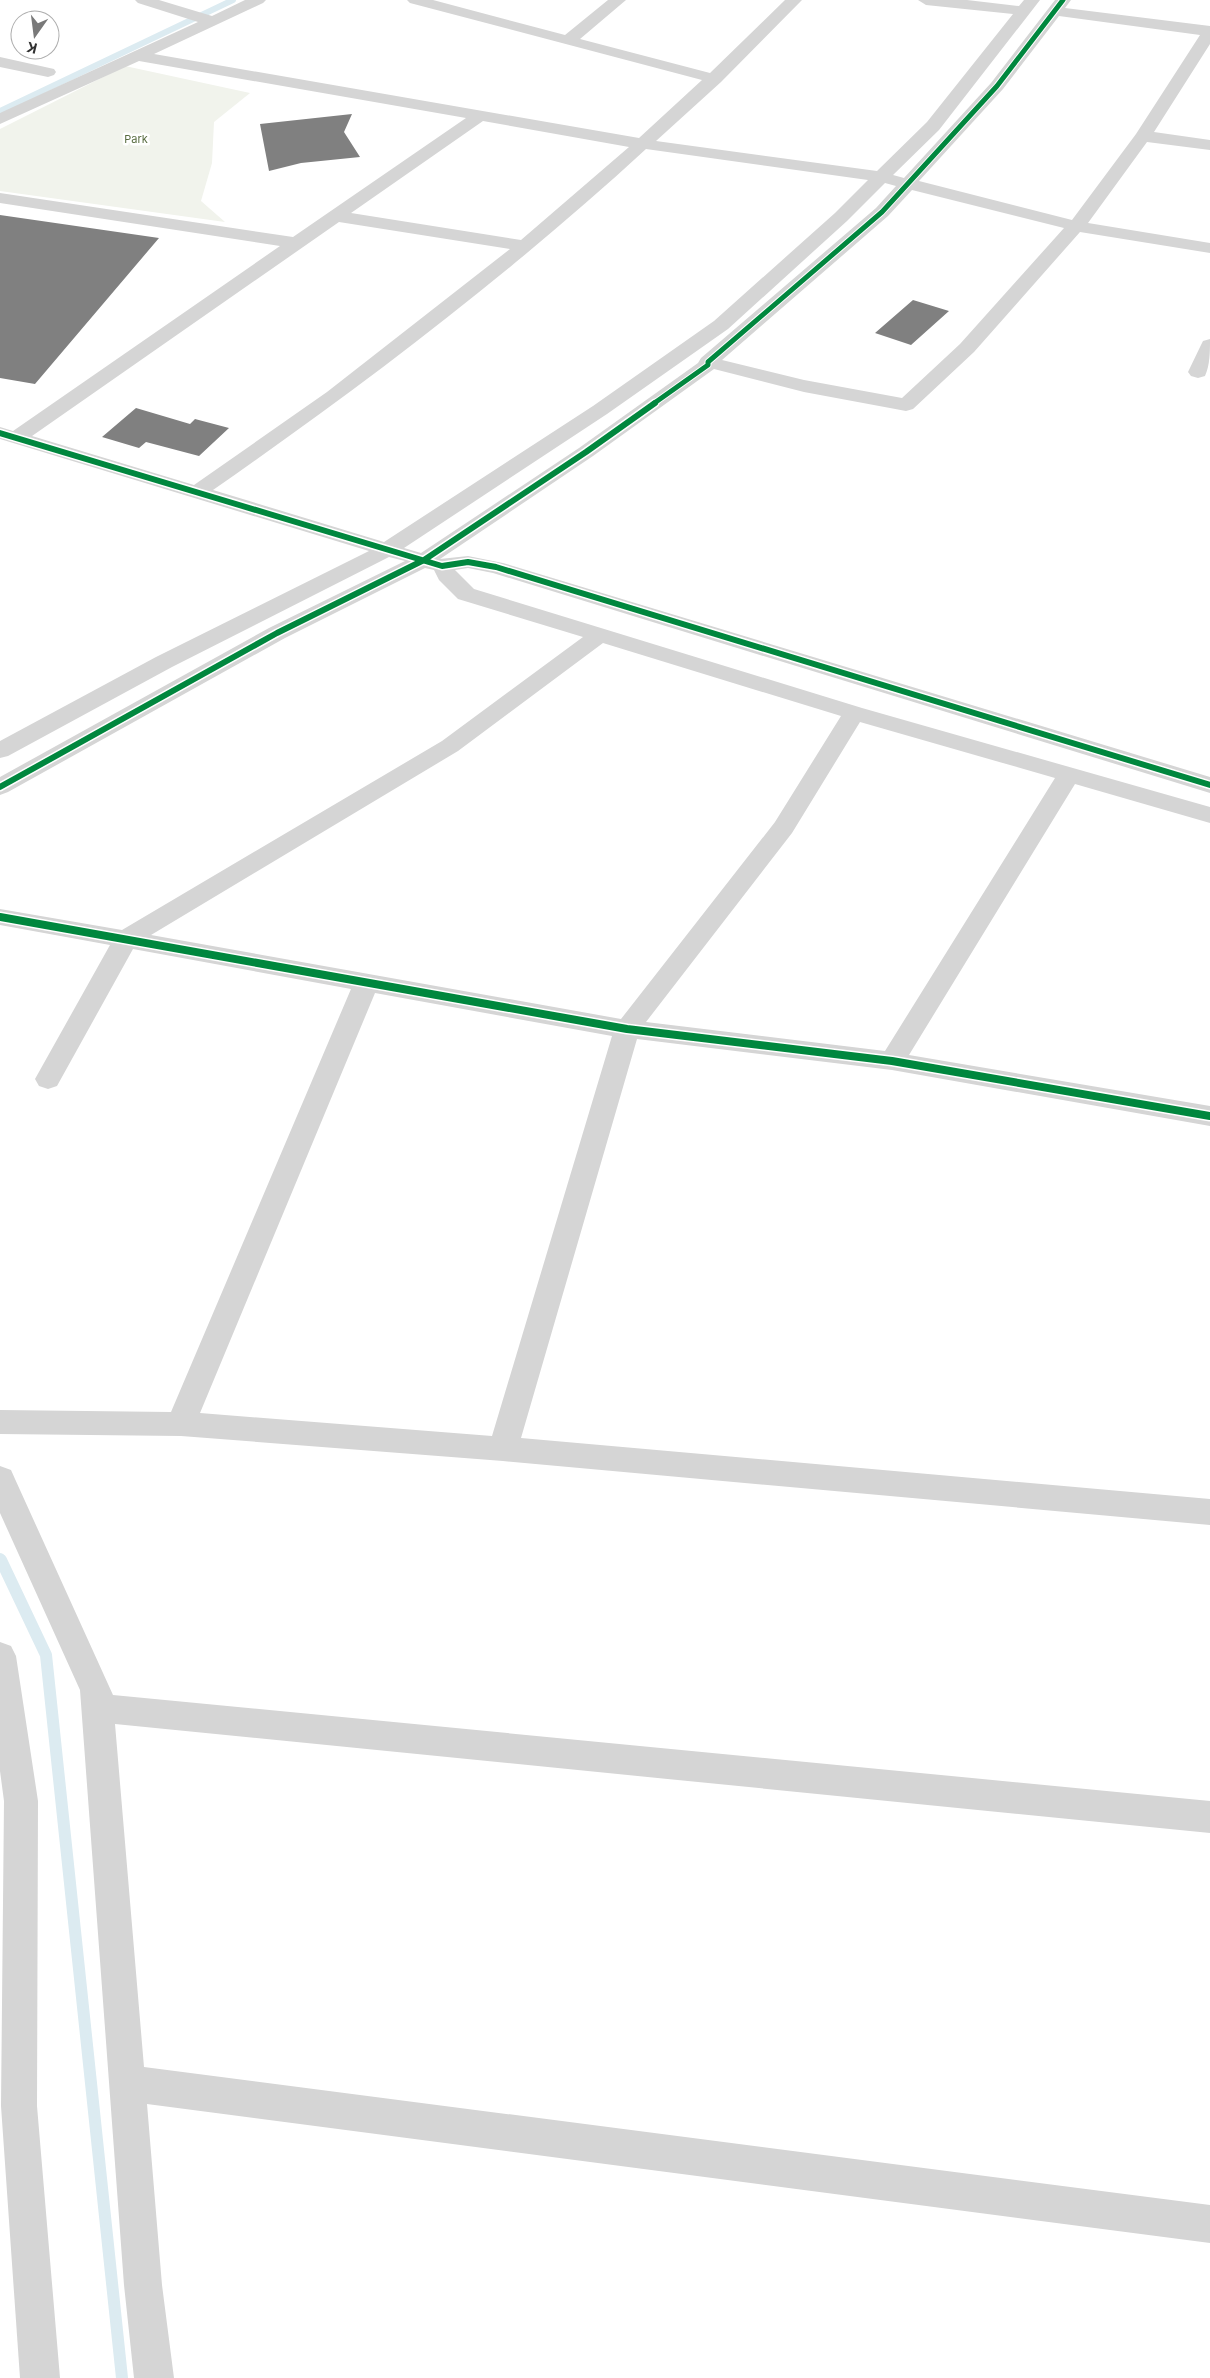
<svg xmlns="http://www.w3.org/2000/svg" width="1210" height="2378" viewBox="0 0 1210 2378" font-family="Inter,sans-serif">
  <style>
    .green { fill: #f1f3ec }
    .lines { fill: none; stroke-linecap: round; stroke-linejoin: round }
    .stream-far2 { stroke: #dcebf1; stroke-width: 6 }
    .stream-far1 { stroke: #dcebf1; stroke-width: 10 }
    .stream { stroke: #dcebf1; stroke-width: 12 }
    .building { fill: #808080 }
    .minor { fill: #d5d5d5; fill-rule: evenodd }
    .cycleway-far2-casing { stroke: #fff; stroke-width: 7 }
    .cycleway-far1-casing { stroke: #fff; stroke-width: 9 }
    .cycleway-casing { stroke: #fff; stroke-width: 11 }
    .cycleway-far2 { stroke: #00873e; stroke-width: 5 }
    .cycleway-far1 { stroke: #00873e; stroke-width: 6 }
    .cycleway { stroke: #00873e; stroke-width: 8 }
    .labels { text-anchor: middle; stroke-width: 5; stroke-linejoin: round; paint-order: stroke }
    .far-park-label { font-size: 11px; fill: #576b3f; stroke: #fff }
  </style>
  <rect width="100%" height="100%" fill="#fff"/>
  <!-- green -->
  <path class="green" d="M 125,66 L 250,93 L 214,122 L 212,163 L 201,201 L 225,222 L 0,191 L 0,129 Z"/>
  <g class="lines">
    <!-- stream-far2 -->
    <path class="stream-far2" d="M 0,111 L 233,0"/>
    <!-- stream-far1 -->
    <path class="stream-far1" d="M 0,1558 L 1,1561"/>
    <!-- stream -->
    <path class="stream" d="M 1,1560 L 46,1655 L 122,2378"/>
  </g>
  <!-- building -->
  <path class="building" d="M 352,114 L 344,132 L 360,157 L 301,163 L 269,171 L 260,124 Z
    M 0,215 L 159,238 L 35,384 L 0,378 Z
    M 913,300 L 949,311 L 911,345 L 875,333 Z
    M 136,408 L 190,424 L 195,419 L 229,428 L 199,456 L 146,442 L 139,448 L 102,437 Z"/>
  <g class="lines">
    <!-- minor -->
    <path class="minor" d="M 135,0 L 159,0 L 212,16 L 245,0 L 266,0 L 263,3 L 154,54 L 639,138 L 702,80 L 410,3 L 407,0 L 433,0 L 565,35 L 608,0 L 626,0 L 580,39 L 710,73 L 785,0 L 802,0 L 721,82 L 656,141 L 877,171 L 927,122 L 1013,14 L 926,5 L 918,0 L 967,0 L 1019,6 L 1024,0 L 1040,0 L 939,130 L 893,175 L 904,178 L 991,83 L 1055,0 L 1071,0 L 1065,8 L 1210,26 L 1210,44 L 1154,132 L 1210,140 L 1210,150 L 1147,142 L 1088,223 L 1210,243 L 1210,253 L 1080,232 L 974,352 L 913,409 L 906,411 L 804,392 L 714,369 L 593,456 L 440,559 L 468,556 L 503,563 L 1210,777 L 1210,793 L 493,573 L 468,568 L 455,570 L 474,589 L 862,708 L 1210,807 L 1210,823 L 1075,784 L 909,1055 L 1210,1106 L 1210,1126 L 892,1070 L 637,1039 L 521,1438 L 1210,1499 L 1210,1525 L 503,1461 L 181,1436 L 0,1434 L 0,1410 L 171,1412 L 351,989 L 133,949 L 57,1086 L 48,1089 L 39,1086 L 35,1079 L 110,945 L 0,925 L 0,909 L 122,930 L 442,741 L 583,637 L 458,599 L 439,580 L 434,570 L 425,568 L 285,638 L 8,792 L 0,795 L 0,777 L 269,628 L 405,561 L 389,557 L 172,667 L 8,756 L 0,758 L 0,741 L 156,657 L 369,551 L 0,439 L 0,427 L 13,431 L 280,246 L 0,203 L 0,193 L 293,237 L 466,118 L 139,61 L 0,124 L 0,113 L 198,22 L 138,3 ZM 1059,16 L 1200,35 L 1136,134 L 1072,220 L 919,181 L 1003,89 ZM 483,121 L 629,147 L 521,240 L 351,213 ZM 646,149 L 868,180 L 835,213 L 714,321 L 593,406 L 384,542 L 213,490 C 364,385 510,274 646,149 ZM 885,183 L 896,186 L 876,208 L 701,358 L 698,363 L 579,448 L 421,553 L 404,548 L 607,414 L 728,329 L 847,221 ZM 912,190 L 1064,228 L 960,344 L 902,398 L 804,380 L 722,360 L 888,216 ZM 339,222 L 510,249 L 327,392 L 194,485 L 32,436 ZM 603,643 L 841,716 L 775,822 L 621,1019 L 151,935 L 458,751 ZM 860,722 L 1055,778 L 885,1051 L 646,1022 L 792,833 ZM 375,993 L 612,1036 L 492,1436 L 200,1413 Z
      M 0,57 L 54,69 L 56,72 L 54,75 L 48,77 L 0,67 Z
      M 1210,339 C 1210,352 1210,365 1205,376 L 1198,378 L 1191,376 L 1188,372 L 1201,345 L 1203,341 Z
      M 0,1466 L 11,1470 L 15,1479 L 113,1695 L 1210,1801 L 1210,1833 L 115,1724 L 144,2067 L 1210,2205 L 1210,2243 L 147,2104 L 162,2285 L 174,2378 L 134,2378 L 124,2285 L 80,1690 L 0,1513 Z
      M 0,1642 L 11,1646 L 16,1656 L 38,1801 L 37,2106 L 60,2378 L 20,2378 L 1,2106 L 4,1801 L 0,1771 Z"/>
    <!-- cycleway-far2 casing -->
    <g class="cycleway-far2-casing">
      <path id="cycleway-far2" d="M 653,404 L 708,365 L 708,362 L 882,212 L 997,86 L 1063,0"/>
    </g>
    <!-- cycleway-far1 casing -->
    <g class="cycleway-far1-casing">
      <path id="cycleway-far1" d="M 0,433 L 442,566 L 468,562 L 496,567 L 1210,785
        M 0,787 L 277,633 L 424,560 L 586,452 L 655,403"/>
    </g>
    <!-- cycleway casing -->
    <g class="cycleway-casing">
      <path id="cycleway" d="M 0,917 L 627,1029 L 892,1061 L 1210,1116"/>
    </g>
    <!-- cycleway-far2 -->
    <use href="#cycleway-far2" class="cycleway-far2"/>
    <!-- cycleway-far1 -->
    <use href="#cycleway-far1" class="cycleway-far1"/>
    <!-- cycleway -->
    <use href="#cycleway" class="cycleway"/>
  </g>
  <g class="labels">
    <!-- far-park labels -->
    <g class="far-park-label">
      <text x="136" y="143">Park</text>
    </g>
  </g>
  <!-- north arrow -->
  <g transform="translate(35 35) rotate(194)"><circle r="24" fill="#ffffff" stroke="#adadad"/>
  <path d="M0-4L9 19L0 12L-9 19Z" fill="#797979"/>
  <text y="-8" font-size="14" font-weight="bold" text-anchor="middle" fill="#313131">K</text>
  </g>
</svg>
